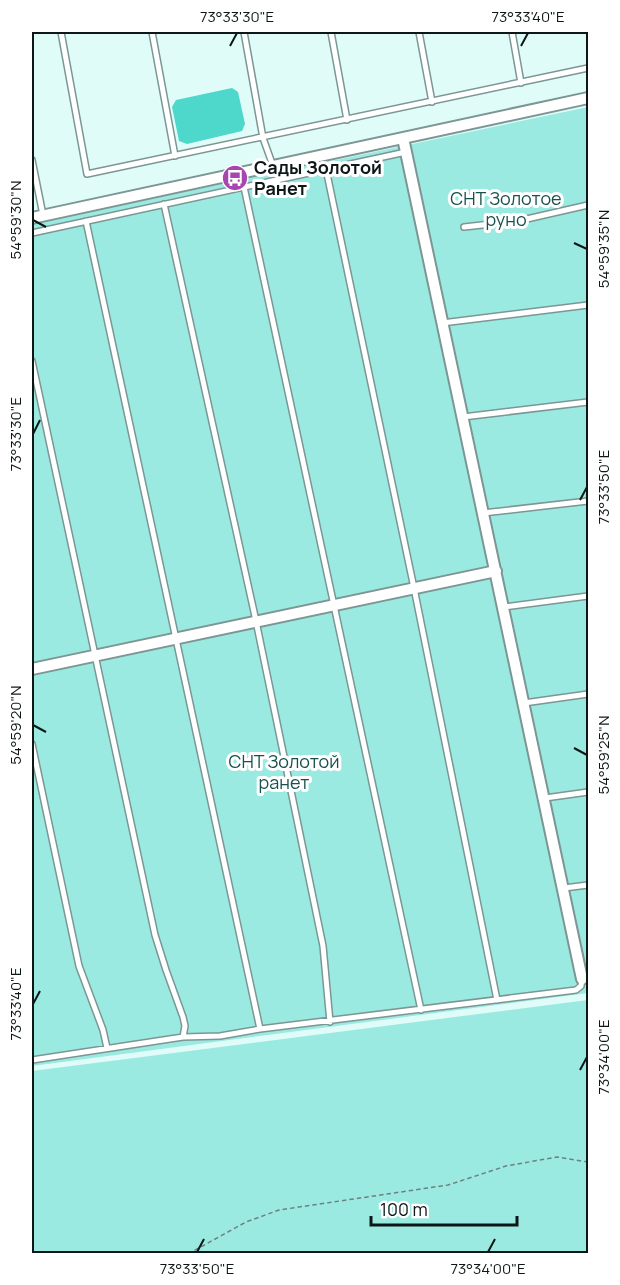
<svg xmlns="http://www.w3.org/2000/svg" width="620" height="1285" viewBox="0 0 620 1285" font-family="Manrope,sans-serif">
  <style>
    .green { fill: #9beae2 }
    .water { fill: #4ed7cb }
    .lines { fill: none; stroke-linecap: round; stroke-linejoin: round }
    .lane-casing { stroke: #7c9693; stroke-width: 8 }
    .street-casing { stroke: #7c9693; stroke-width: 14 }
    .path { stroke: #6f817f; stroke-width: 1.5; stroke-dasharray: 4.5 3; stroke-linecap: butt }
    .lane { stroke: #fff; stroke-width: 5 }
    .street { stroke: #fff; stroke-width: 10 }
    .ticks { fill: none; stroke: #0d1716; stroke-width: 2 }
    .labels { text-anchor: middle; stroke-width: 6; stroke-linejoin: round; paint-order: stroke }
    .poi-label { font-size: 18px; font-weight: bold; fill: #0d1716; stroke: #fff; text-anchor: start }
    .park-label { font-size: 18px; fill: #17514c; stroke: #fff }
    .neatline { fill: none; stroke: #0d1716; stroke-width: 2 }
    .ticks-label { font-size: 15px; text-anchor: middle; fill: #0d1716 }
  </style>
  <rect width="100%" height="100%" fill="#e0fcf9"/>
  <!-- green -->
  <path class="green" d="M 588,107 L 588,993 L 32,1066 L 32,224 Z
    M 588,1000 L 588,1253 L 32,1253 L 32,1071 Z"/>
  <!-- water -->
  <path class="water" d="M 232,88 L 238,92 L 245,124 L 242,131 L 187,144 L 179,141 L 172,107 L 176,100 Z"/>
  <g class="lines">
    <!-- lane casing -->
    <g class="lane-casing">
      <path id="lane" d="M 61,32 L 87,174 L 588,68
        M 152,32 L 175,156
        M 244,32 L 263,138 L 273,166
        M 331,32 L 347,120
        M 419,32 L 432,102
        M 512,32 L 521,83
        M 32,160 L 43,215
        M 326,169 L 414,588 L 497,1000
        M 244,187 L 421,1010
        M 164,204 L 256,621 L 323,946 L 330,1022
        M 86,221 L 260,1029
        M 464,227 L 518,221 L 588,205
        M 32,233 L 406,152
        M 442,323 L 588,305
        M 32,361 L 155,935 L 166,970 L 183,1017 L 185,1026 L 183,1037
        M 463,417 L 588,402
        M 483,513 L 588,501
        M 504,607 L 588,596
        M 524,703 L 588,694
        M 32,744 L 79,966 L 103,1030 L 107,1048
        M 545,798 L 588,792
        M 564,888 L 588,885
        M 32,1060 L 183,1037 L 220,1036 L 260,1029 L 576,990 L 581,986 L 582,979"/>
    </g>
    <!-- street casing -->
    <g class="street-casing">
      <path id="street" d="M 403,138 L 582,979
        M 32,218 L 588,98
        M 32,669 L 496,571"/>
    </g>
    <!-- path -->
    <path class="path" d="M 188,1254 L 246,1222 L 279,1210 L 448,1185 L 506,1166 L 557,1157 L 588,1162"/>
    <!-- lane -->
    <use href="#lane" class="lane"/>
    <!-- street -->
    <use href="#street" class="street"/>
  </g>
  <!-- ticks -->
  <path class="ticks" d="M 230,46 L 237,33M 521,46 L 528,33M 33,220 L 46,227M 574,243 L 587,249M 33,434 L 40,420M 580,500 L 587,487M 33,725 L 46,732M 574,748 L 587,755M 33,1004 L 40,991M 580,1070 L 587,1057M 197,1252 L 204,1239M 488,1252 L 495,1239"/>
  <!-- icons -->
  <defs>
    <g id="bus-disc" transform="scale(1.35)"><circle r="9.5" fill="#a746ae" stroke="#fff"/><path d="M-5-6H5V4H4V6H2V4H-2V6H-4V4H-5ZM-3.5-4V0h7V-4ZM-3.5 1.2v1.5H-2V1.2ZM2 1.2v1.5H3.5V1.2Z" fill="#fff"/></g>
  </defs>
  <g fill-rule="evenodd">
    <use href="#bus-disc" x="235" y="178"/>
  </g>
  <g class="labels">
    <!-- poi labels -->
    <g class="poi-label">
      <text x="254" y="174">Сады Золотой<tspan x="254" dy="21">Ранет</tspan></text>
    </g>
    <!-- park labels -->
    <g class="park-label">
      <text x="506" y="205">СНТ Золотое<tspan x="506" dy="21">руно</tspan></text>
      <text x="284" y="768">СНТ Золотой<tspan x="284" dy="21">ранет</tspan></text>
    </g>
  </g>
  <!-- border -->
  <rect width="620" height="1285" fill="none" stroke="#ffffff" stroke-width="66"/>
  <!-- scale -->
  <path d="M371 1216v9h146v-9" fill="none" stroke="#0d1716" stroke-width="3"/>
  <text x="380" y="1216" font-size="18" fill="#0d1716" stroke="#ffffff" stroke-width="4.5" paint-order="stroke">100 m</text>
  <rect x="33" y="33" width="554" height="1219" class="neatline"/>
  <g class="ticks-label">
    <text x="237" y="22">73°33'30"E</text>
    <text x="528" y="22">73°33'40"E</text>
    <text transform="translate(16 220) rotate(-90)" y="5">54°59'30"N</text>
    <text transform="translate(604 249) rotate(-90)" y="5">54°59'35"N</text>
    <text transform="translate(16 434) rotate(-90)" y="5">73°33'30"E</text>
    <text transform="translate(604 487) rotate(-90)" y="5">73°33'50"E</text>
    <text transform="translate(16 725) rotate(-90)" y="5">54°59'20"N</text>
    <text transform="translate(604 755) rotate(-90)" y="5">54°59'25"N</text>
    <text transform="translate(16 1004) rotate(-90)" y="5">73°33'40"E</text>
    <text transform="translate(604 1057) rotate(-90)" y="5">73°34'00"E</text>
    <text x="197" y="1274">73°33'50"E</text>
    <text x="488" y="1274">73°34'00"E</text>
  </g>
</svg>
